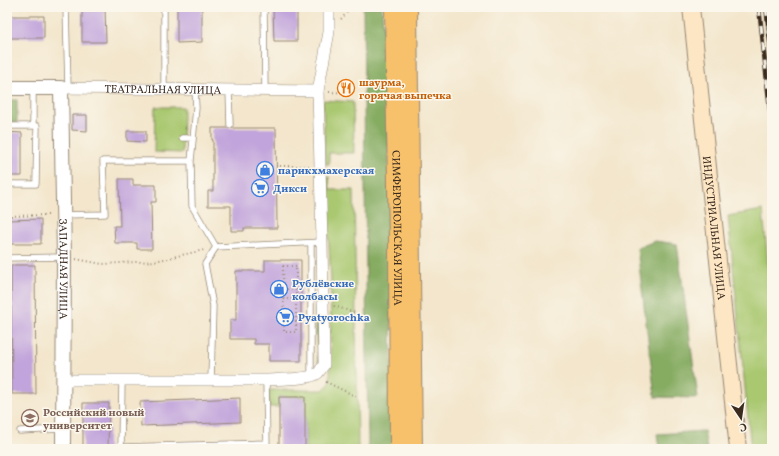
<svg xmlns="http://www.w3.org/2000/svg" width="779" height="456" viewBox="0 0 779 456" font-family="Vollkorn,serif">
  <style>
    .green { fill: #a9c870; stroke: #727947 }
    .forest { fill: #86ac62; stroke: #606b40 }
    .building { fill: #c1a4db }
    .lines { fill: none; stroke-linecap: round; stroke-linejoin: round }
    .service-casing { stroke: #978875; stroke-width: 7 }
    .minor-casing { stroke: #978875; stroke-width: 12 }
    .tertiary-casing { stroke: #978875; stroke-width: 16 }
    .secondary-casing { stroke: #978875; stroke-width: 18 }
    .primary-casing { stroke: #978875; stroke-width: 20 }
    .path { stroke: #978875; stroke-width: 2; stroke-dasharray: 1 3; stroke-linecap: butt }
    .service { stroke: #fff; stroke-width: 5.5 }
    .minor { stroke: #fff; stroke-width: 11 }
    .tertiary { stroke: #fff; stroke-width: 14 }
    .secondary { stroke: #fce6c4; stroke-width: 16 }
    .primary { stroke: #f7c06b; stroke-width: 18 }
    .rail-casing { stroke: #3b2a1e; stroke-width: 4.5 }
    .rail { stroke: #fbf7ec; stroke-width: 3; stroke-dasharray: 9; stroke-linecap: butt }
    .labels { text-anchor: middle; stroke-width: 3; stroke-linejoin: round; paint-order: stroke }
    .food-label { font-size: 11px; font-weight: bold; fill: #c56008; stroke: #fbf7ec; text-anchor: start }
    .street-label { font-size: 11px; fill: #3b2a1e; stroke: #fbf7ec }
    .shop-label { font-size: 11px; font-weight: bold; fill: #366cbe; stroke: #fbf7ec; text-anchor: start }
    .education-label { font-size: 11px; font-weight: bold; fill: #785e54; stroke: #fbf7ec; text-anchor: start }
  </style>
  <rect width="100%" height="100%" fill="#fbf7ec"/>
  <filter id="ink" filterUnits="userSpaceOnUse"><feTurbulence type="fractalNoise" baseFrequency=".025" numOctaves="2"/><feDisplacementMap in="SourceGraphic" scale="8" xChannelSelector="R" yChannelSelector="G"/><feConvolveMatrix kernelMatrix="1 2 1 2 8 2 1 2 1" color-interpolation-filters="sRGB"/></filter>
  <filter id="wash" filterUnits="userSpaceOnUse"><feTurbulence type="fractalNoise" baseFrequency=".012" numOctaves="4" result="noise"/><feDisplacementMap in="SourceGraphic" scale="16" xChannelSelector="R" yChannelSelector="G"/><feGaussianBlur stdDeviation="0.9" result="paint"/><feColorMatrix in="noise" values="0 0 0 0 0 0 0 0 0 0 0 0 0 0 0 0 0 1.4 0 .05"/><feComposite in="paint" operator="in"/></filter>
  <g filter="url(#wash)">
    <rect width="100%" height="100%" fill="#f3e6cc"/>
    <!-- green -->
    <path class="green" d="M 323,100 L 353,102 L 354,153 L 329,153 L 329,164 L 325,164 Z
      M 155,107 L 183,107 L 182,153 L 154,152 Z
      M 325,177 L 329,177 L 330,190 L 354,190 L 358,449 L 305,449 L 305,397 L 279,397 L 279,407 L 269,407 L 269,390 L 323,390 L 330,383 L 331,281 Z
      M 763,210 L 772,310 L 772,449 L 751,449 L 728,216 Z"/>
    <!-- forest -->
    <path class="forest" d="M 363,7 L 382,7 L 388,97 L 393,449 L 368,449 Z
      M 7,100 L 17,100 L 17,123 L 7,122 Z
      M 655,241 L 677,244 L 698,398 L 655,397 L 637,248 Z
      M 315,306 L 320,308 L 322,361 L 318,362 Z
      M 704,431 L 707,449 L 659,449 L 657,434 Z"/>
    <g id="blocks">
      <!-- building -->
      <path class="building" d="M 82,7 L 105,7 L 106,42 L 82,42 Z
        M 177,7 L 202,7 L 202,42 L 177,43 Z
        M 273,7 L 297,7 L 297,41 L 274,41 Z
        M 7,16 L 44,16 L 44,38 L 7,38 Z
        M 72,115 L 87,115 L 87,131 L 72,130 Z
        M 212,128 L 276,128 L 277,228 L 244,228 L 244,231 L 231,231 L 231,206 L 208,206 L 208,191 L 213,191 L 213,140 L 212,140 Z
        M 127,131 L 146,131 L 146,142 L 127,141 Z
        M 7,132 L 22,133 L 22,176 L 7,176 Z
        M 119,179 L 133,179 L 133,185 L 156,185 L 156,202 L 151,202 L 152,249 L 137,249 L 137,243 L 115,243 L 114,226 L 120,226 Z
        M 41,219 L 41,244 L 7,244 L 7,220 Z
        M 265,260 L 301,260 L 301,361 L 269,361 L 269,344 L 254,344 L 254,339 L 230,339 L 230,320 L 236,320 L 236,271 L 265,271 Z
        M 11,265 L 35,265 L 36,394 L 12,394 Z
        M 279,397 L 305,397 L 305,449 L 279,449 Z
        M 240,398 L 240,422 L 141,426 L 140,402 Z
        M 83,403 L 109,403 L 108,449 L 83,449 Z"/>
    </g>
  </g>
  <g filter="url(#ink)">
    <use href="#blocks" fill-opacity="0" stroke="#978875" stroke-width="1"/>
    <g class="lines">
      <!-- service casing -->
      <g class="service-casing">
        <path id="service" d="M 66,7 L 68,88
          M 264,7 L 265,91
          M 33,88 L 33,126
          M 164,89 L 164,7
          M 195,90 L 196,108 L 191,161 L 192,206 L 216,247
          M 229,90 L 230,125
          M 7,126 L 37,126 L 36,184 L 7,184
          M 182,138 L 193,138
          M 64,215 L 105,214 L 103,161 L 191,161
          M 311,243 L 311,376
          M 7,258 L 64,257
          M 211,380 L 213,306 L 205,264 L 216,247 L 322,242
          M 266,380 L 267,449
          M 20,431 L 63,429
          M 121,447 L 267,443
          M 121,449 L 122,380"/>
      </g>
      <!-- minor casing -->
      <g class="minor-casing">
        <g id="minor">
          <path id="s1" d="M 61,88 L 318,91"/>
          <path d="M 64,380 L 266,380 C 278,379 310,380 318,373 C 320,371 322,367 324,365 L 322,242 L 318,91 L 329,32 L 329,7"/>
        </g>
      </g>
      <!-- tertiary casing -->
      <g class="tertiary-casing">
        <g id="tertiary">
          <path id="s2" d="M 7,88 L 61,88 L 64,257 L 63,449"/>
        </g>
      </g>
      <!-- secondary casing -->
      <g class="secondary-casing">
        <g id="secondary">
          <path id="s3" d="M 691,7 L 738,449"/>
        </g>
      </g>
      <!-- primary casing -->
      <g class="primary-casing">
        <g id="primary">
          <path id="s4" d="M 394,7 L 398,243 L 399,449"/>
          <path d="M 408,7 L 413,449"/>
        </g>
      </g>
      <!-- path -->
      <path class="path" d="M 341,19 L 352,7
        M 329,92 L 353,93
        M 276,166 L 309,166
        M 7,216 L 50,215
        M 76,259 L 102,264 L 155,261 L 204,250
        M 283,266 L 296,266 L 296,332 L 284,332 Z
        M 283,289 L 302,290
        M 283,299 L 296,299
        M 334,306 L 356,313
        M 326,382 L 357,397"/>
      <!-- service -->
      <use href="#service" class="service"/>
      <!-- minor -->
      <use href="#minor" class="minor"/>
      <!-- tertiary -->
      <use href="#tertiary" class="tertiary"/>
      <!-- secondary -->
      <use href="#secondary" class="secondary"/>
      <!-- primary -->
      <use href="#primary" class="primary"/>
      <!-- rail casing -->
      <g class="rail-casing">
        <path id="rail" d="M 759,7 L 772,128
          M 766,7 L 772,58"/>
      </g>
      <!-- rail -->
      <use href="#rail" class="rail"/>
    </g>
  </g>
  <!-- icons -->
  <defs>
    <g id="restaurant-ring" transform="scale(0.9)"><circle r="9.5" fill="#fbf7ec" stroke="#e8710a" stroke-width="1.5"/><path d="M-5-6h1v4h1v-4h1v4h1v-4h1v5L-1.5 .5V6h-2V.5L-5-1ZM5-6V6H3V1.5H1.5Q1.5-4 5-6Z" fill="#e8710a"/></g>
    <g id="shop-ring" transform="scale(0.9)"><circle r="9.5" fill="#fbf7ec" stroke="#3f7fe0" stroke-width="1.5"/><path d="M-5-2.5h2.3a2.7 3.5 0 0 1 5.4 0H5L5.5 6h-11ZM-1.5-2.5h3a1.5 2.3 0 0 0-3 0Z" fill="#3f7fe0"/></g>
    <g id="supermarket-ring" transform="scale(0.9)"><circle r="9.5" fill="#fbf7ec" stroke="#3f7fe0" stroke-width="1.5"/><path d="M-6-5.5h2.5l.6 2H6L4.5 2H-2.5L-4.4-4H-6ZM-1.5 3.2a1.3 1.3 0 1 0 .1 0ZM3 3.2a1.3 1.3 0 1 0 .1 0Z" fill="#3f7fe0"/></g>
    <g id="university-ring" transform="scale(0.9)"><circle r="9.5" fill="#fbf7ec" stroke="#8d6e63" stroke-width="1.5"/><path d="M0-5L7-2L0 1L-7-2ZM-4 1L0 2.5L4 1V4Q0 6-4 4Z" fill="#8d6e63"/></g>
  </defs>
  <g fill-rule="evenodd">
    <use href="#restaurant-ring" x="346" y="88"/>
    <use href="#shop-ring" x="265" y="170"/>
    <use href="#supermarket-ring" x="260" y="188"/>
    <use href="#shop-ring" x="279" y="289"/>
    <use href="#supermarket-ring" x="285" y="317"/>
    <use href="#university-ring" x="30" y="418"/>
  </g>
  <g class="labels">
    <!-- food labels -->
    <g class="food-label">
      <text x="359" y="86">шаурма,<tspan x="359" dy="13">горячая выпечка</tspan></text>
    </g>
    <!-- street labels -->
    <g class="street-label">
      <text dy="4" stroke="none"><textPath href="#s1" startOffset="102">ТЕАТРАЛЬНАЯ УЛИЦА</textPath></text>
      <text dy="4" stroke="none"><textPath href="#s4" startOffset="221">СИМФЕРОПОЛЬСКАЯ УЛИЦА</textPath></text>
      <text dy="4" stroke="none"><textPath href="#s3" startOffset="222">ИНДУСТРИАЛЬНАЯ УЛИЦА</textPath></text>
      <text dy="4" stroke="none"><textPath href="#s2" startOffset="235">ЗАПАДНАЯ УЛИЦА</textPath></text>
    </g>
    <!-- shop labels -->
    <g class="shop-label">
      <text x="278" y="174">парикхмахерская</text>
      <text x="273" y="192">Дикси</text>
      <text x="292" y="287">Рублёвские<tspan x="292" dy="13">колбасы</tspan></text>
      <text x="298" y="321">Pyatyorochka</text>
    </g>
    <!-- education labels -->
    <g class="education-label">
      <text x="43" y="416">Российский новый<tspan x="43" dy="13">университет</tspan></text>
    </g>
  </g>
  <!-- margin -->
  <rect width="779" height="456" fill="none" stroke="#fbf7ec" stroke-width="24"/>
  <!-- north arrow -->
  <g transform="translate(741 418) rotate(167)" stroke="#fbf7ec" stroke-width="3" paint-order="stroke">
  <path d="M0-3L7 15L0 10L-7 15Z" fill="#3b2a1e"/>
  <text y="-6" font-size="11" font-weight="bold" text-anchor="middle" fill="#3b2a1e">С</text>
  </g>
</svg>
